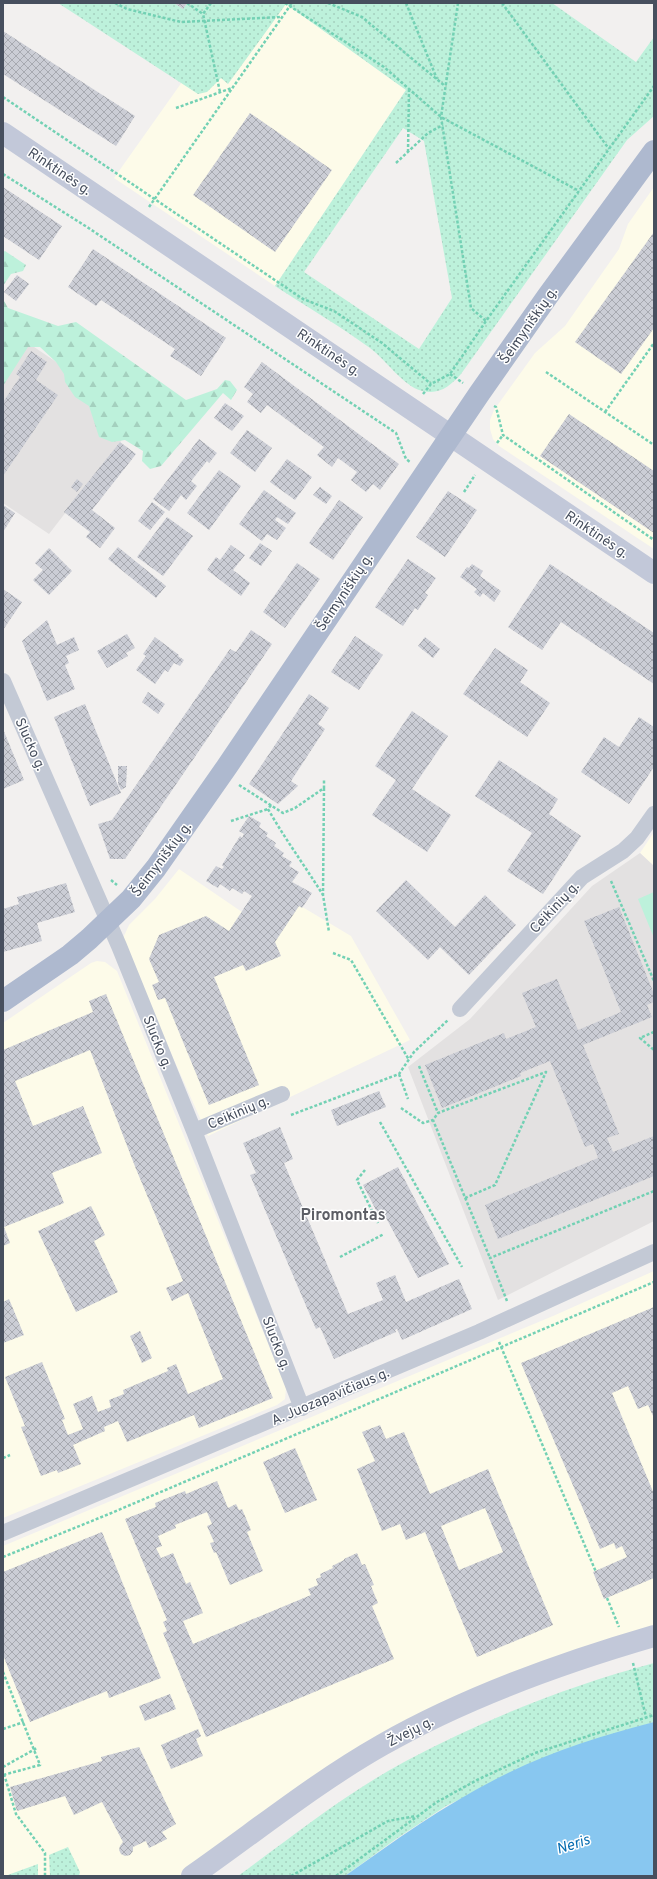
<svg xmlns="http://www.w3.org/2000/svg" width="657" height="1879" viewBox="0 0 657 1879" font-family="Overpass,sans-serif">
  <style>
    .commercial { fill: #fdfbe9 }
    .education { fill: #e3e1e1 }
    .grass { fill: url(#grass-dots); fill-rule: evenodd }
    .forest { fill: url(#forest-firs) }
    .green { fill: #bdf1db }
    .water { fill: #88c7f0 }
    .building { fill: url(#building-cross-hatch); fill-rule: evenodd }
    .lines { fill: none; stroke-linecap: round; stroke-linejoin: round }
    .path { stroke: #73d1b4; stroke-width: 2.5; stroke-dasharray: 3 2; stroke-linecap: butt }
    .street { stroke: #c3c9d5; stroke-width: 16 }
    .secondary { stroke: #c2c8d9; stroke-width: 22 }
    .primary { stroke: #aeb9cf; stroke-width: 22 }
    .labels { text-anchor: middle; stroke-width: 3; stroke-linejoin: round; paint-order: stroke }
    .street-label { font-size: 14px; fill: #474f5e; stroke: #fff }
    .water-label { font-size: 15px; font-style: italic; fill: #066db1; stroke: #fff }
    .quarter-label { font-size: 16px; font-weight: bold; fill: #5c5e65; stroke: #fff }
  </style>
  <defs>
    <pattern id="grass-dots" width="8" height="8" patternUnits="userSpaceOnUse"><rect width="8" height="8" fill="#bdf1db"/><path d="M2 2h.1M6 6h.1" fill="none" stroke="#a4d0be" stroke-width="1.8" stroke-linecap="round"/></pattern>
    <pattern id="forest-firs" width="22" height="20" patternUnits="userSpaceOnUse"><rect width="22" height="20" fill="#bdf1db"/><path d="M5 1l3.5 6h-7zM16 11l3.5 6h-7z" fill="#a4d0be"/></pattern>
    <pattern id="building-cross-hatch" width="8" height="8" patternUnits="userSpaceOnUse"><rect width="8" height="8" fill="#cbcdd5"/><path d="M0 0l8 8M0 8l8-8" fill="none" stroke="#a7a9b0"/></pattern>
  </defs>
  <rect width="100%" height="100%" fill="#f2f0ef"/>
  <!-- commercial -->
  <path class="commercial" d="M 238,3 L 285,3 L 406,90 L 275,286 L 114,178 Z
    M 654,187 L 654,549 L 499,446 L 493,439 L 490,429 L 490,420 L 494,410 L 535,353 L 565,326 L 619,249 L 628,224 Z
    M 654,832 L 654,866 L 640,853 Z
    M 179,869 L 242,912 L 289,899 L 351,936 L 410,1040 L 208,1136 L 124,948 L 124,936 L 129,925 L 155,899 Z
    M 97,961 L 105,962 L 117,971 L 286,1388 L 285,1399 L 277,1405 L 3,1518 L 3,1023 L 91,963 Z
    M 654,1271 L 654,1630 L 498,1683 L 183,1876 L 3,1876 L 3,1546 L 553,1316 Z"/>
  <!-- education -->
  <path class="education" d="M 3,326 L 77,376 L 131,428 L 49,534 L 3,503 Z
    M 640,853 L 654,866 L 654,1221 L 498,1300 L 408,1067 L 470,1019 L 592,886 Z"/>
  <!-- grass -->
  <path class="grass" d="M 58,3 L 174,3 L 183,9 L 187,3 L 552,3 L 636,62 L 654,37 L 654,116 L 627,140 L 461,374 C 450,386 440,395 422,391 C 403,386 386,360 370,348 C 340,326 307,307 275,286 L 406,90 L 286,4 L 228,84 L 221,78 L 207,92 L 198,94 ZM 403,128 L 424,141 L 452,298 L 419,349 L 304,272 Z
    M 654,1663 L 654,1722 L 551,1755 L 446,1806 L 396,1839 L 345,1876 L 238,1876 C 293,1836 346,1793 406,1761 C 485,1719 568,1686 654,1663 Z
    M 68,1847 L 80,1872 L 79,1876 L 50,1876 L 49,1855 Z
    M 38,1864 L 38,1876 L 5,1876 Z"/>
  <!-- forest -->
  <path class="forest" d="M 5,251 L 26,265 L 23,271 L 11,274 L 3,286 L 3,252 Z
    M 3,299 L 8,308 L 58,326 L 76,322 L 186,400 L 217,389 L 225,380 L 230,381 L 237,390 L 231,400 L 223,393 L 161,466 L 150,469 L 142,461 L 143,451 L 125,440 L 112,442 L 99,437 L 89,406 L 75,397 L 65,382 L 64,374 L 56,362 L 40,347 L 28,347 L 3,386 Z"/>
  <!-- green -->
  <path class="green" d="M 341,3 L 364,3 L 359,12 Z
    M 654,892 L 654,938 L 638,899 Z"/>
  <!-- water -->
  <path class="water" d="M 654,1722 L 654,1876 L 345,1876 C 394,1841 443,1806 496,1779 C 546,1753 600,1736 654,1722 Z"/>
  <!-- building -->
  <path class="building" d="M 174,3 L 187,3 L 183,9 Z
    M 3,31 L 135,116 L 116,146 L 3,74 Z
    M 250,113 L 332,170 L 275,252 L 193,195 Z
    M 3,187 L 62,226 L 39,260 L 3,236 Z
    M 654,232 L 654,328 L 621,374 L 575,342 Z
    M 93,249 L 226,338 L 201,376 L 170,356 L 175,349 L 101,300 L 96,306 L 68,287 Z
    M 17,275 L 29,284 L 16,301 L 4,292 Z
    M 31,351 L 47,362 L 36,380 L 58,395 L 3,476 L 3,402 L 20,377 L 16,374 Z
    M 262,362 L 399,464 L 380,490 L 373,484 L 366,492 L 351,480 L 357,472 L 338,458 L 332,467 L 317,455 L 324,447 L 267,405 L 261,413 L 247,402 L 253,394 L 244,387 Z
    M 225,403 L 244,416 L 232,431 L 214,418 Z
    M 569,414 L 654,471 L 654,533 L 540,456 Z
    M 247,430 L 272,448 L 255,472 L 230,453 Z
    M 199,439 L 217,453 L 209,463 L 207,461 L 191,481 L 197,486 L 186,500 L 181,495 L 169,511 L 153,499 Z
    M 120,442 L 136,454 L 92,510 L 115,528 L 100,548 L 86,537 L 90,532 L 64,512 Z
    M 287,459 L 312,477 L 295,500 L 270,482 Z
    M 219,470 L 241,486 L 209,530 L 187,513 Z
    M 77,479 L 83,484 L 77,492 L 71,487 Z
    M 320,487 L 332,496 L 326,504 L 313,495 Z
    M 264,490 L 296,513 L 288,524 L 277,517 L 275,520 L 286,528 L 277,540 L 267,534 L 262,541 L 239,524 Z
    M 448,491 L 477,510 L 445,557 L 416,537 Z
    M 339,500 L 363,517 L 333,560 L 309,543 Z
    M 152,502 L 165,512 L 150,530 L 138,521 Z
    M 3,505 L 15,513 L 3,532 Z
    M 167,517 L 193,536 L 163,576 L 137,557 Z
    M 260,543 L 272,551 L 261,566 L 249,558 Z
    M 231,545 L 245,555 L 233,570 L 250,583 L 241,596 L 207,570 L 216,557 L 220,560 Z
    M 118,547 L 166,586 L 156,598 L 108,559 Z
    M 49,548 L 72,571 L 49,595 L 33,580 L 43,570 L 35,563 Z
    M 408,559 L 436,578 L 425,593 L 428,595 L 418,610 L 415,608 L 403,626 L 375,607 Z
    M 297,563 L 320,579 L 285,628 L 263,612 Z
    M 472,564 L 483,571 L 480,576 L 501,591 L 494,602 L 483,593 L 480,597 L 474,592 L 477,589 L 460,577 L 467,567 L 469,568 Z
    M 550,564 L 654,633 L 654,684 L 561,622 L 542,650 L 508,627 Z
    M 3,589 L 22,602 L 3,630 Z
    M 47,620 L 57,645 L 74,637 L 79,650 L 66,656 L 69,663 L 65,665 L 75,689 L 47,701 L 22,641 Z
    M 251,630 L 272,644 L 125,859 L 110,859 L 98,824 L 112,820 L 230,649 L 236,652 Z
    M 127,634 L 135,648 L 126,653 L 128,656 L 107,668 L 97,651 Z
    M 355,636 L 383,655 L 359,690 L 331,672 Z
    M 155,637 L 179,655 L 178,656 L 184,660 L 180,666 L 174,663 L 168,672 L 165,670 L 155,684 L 136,670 L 146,656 L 143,654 Z
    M 425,637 L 440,649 L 433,658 L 418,646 Z
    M 495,648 L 528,670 L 520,682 L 550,703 L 527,737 L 463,694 Z
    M 148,692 L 165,704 L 158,714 L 142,702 Z
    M 309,694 L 329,708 L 318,724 L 325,729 L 291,781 L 298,786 L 278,804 L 249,784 Z
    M 85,704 L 121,793 L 90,806 L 54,717 Z
    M 412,711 L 448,736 L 412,789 L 451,815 L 427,852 L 372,815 L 396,780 L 375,766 Z
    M 639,717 L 654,727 L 654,767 L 629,804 L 581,772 L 604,737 L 619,747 Z
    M 3,729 L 24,780 L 3,789 Z
    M 499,760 L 558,799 L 549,814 L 581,836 L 543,894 L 507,871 L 532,833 L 475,796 Z
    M 118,766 L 127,766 L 126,787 L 121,790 L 118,784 Z
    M 249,816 L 261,823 L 259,827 L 268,833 L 266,836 L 276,843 L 274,846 L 284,853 L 282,856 L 292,862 L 289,866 L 299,872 L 292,882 L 312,893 L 302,908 L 299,906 L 275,942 L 281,956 L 246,971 L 243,965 L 214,977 L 259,1085 L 209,1105 L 165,998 L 158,1000 L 152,985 L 159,982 L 149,959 L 159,935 L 206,916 L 229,931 L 252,896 L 244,891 L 242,894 L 232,888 L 230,891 L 220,884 L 218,888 L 206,881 L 216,866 L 222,869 L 224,867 L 222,865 L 240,836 L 242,838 L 244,834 L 239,831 Z
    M 406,880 L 455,927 L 485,895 L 516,925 L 469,975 L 440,947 L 428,960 L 376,911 Z
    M 66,883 L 75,912 L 37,923 L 42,941 L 3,952 L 3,909 L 19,904 L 17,897 Z
    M 619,907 L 654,994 L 654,1002 L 647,1005 L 652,1017 L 583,1045 L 619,1134 L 607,1138 L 613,1152 L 654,1136 L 654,1176 L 498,1239 L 485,1205 L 598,1158 L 593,1144 L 585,1147 L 550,1061 L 520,1073 L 521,1076 L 442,1108 L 425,1065 L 504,1033 L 506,1039 L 536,1027 L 522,993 L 557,979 L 578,1030 L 621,1012 L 584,921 Z
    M 106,994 L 273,1398 L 199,1428 L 194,1415 L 127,1442 L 118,1421 L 104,1427 L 105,1431 L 73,1445 L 81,1464 L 58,1473 L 57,1470 L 41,1476 L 21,1427 L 25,1426 L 5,1377 L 42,1362 L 65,1419 L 62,1420 L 68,1435 L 83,1429 L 73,1404 L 92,1396 L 98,1412 L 111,1407 L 109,1400 L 124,1394 L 123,1390 L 168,1371 L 167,1368 L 176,1364 L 188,1394 L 223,1379 L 188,1293 L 172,1301 L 166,1288 L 183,1281 L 136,1169 L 90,1050 L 15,1081 L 33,1126 L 83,1106 L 102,1153 L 52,1173 L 64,1203 L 4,1227 L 10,1243 L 3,1246 L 3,1050 L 93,1012 L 89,1001 Z
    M 379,1091 L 386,1107 L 337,1126 L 331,1110 Z
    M 280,1127 L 293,1159 L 284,1163 L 348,1314 L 383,1300 L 376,1283 L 395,1275 L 406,1302 L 459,1279 L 472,1309 L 402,1340 L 397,1329 L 395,1330 L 396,1332 L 334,1359 L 320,1327 L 316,1329 L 250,1175 L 256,1173 L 243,1143 Z
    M 398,1167 L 449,1264 L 418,1278 L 383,1212 L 378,1214 L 363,1185 Z
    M 91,1206 L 105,1235 L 94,1241 L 118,1292 L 76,1312 L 38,1231 Z
    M 9,1299 L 24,1335 L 3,1343 L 3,1302 Z
    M 654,1307 L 654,1418 L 648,1405 L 638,1409 L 628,1386 L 612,1393 L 654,1494 L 654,1578 L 604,1599 L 593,1572 L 627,1557 L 622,1546 L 616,1549 L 614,1543 L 600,1549 L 521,1363 Z
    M 140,1331 L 152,1358 L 142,1363 L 130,1336 Z
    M 380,1425 L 386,1439 L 404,1432 L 430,1494 L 488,1469 L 553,1625 L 477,1657 L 425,1532 L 406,1540 L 400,1524 L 382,1531 L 357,1469 L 375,1461 L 362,1432 ZM 485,1508 L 503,1552 L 459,1570 L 441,1526 Z
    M 295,1448 L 317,1500 L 285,1513 L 263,1462 Z
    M 217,1481 L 228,1508 L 236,1504 L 239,1510 L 242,1509 L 251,1530 L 247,1532 L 263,1571 L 230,1585 L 216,1552 L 214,1553 L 210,1543 L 214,1542 L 207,1526 L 212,1524 L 207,1512 L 175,1525 L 176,1528 L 158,1536 L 162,1546 L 156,1548 L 161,1558 L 173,1553 L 186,1584 L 190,1582 L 203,1613 L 183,1621 L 193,1644 L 311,1595 L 308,1589 L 318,1585 L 316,1579 L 321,1577 L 320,1574 L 333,1568 L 332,1566 L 344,1560 L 344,1559 L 357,1553 L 362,1565 L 365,1564 L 374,1585 L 371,1586 L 378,1603 L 372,1606 L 394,1659 L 206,1737 L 163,1633 L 167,1631 L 163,1622 L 167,1620 L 125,1519 L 156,1507 L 155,1503 L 185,1491 L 186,1494 Z
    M 102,1532 L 161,1678 L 109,1698 L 107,1691 L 30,1722 L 3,1655 L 3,1572 Z
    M 170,1694 L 176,1709 L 145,1721 L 139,1706 Z
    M 198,1729 L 201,1736 L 196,1739 L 203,1756 L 171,1769 L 161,1745 Z
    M 139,1747 L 176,1824 L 162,1832 L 167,1839 L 149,1848 L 146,1841 L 133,1847 L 133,1851 L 130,1855 L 125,1856 L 121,1854 L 119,1850 L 120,1846 L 123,1842 L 102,1802 L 74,1815 L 65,1796 L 17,1811 L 10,1787 L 102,1761 L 101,1757 Z"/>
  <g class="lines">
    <!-- path -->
    <path class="path" d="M 115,3 L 127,9 L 181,22 L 281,17
      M 187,3 L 203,14
      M 211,3 L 203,14 L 220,92
      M 285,3 L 384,67 L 441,117 L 579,191
      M 328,3 L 362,17 L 445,86
      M 406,3 L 437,79
      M 458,3 L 441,117 L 471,308 L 486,321
      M 502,3 L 609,149
      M 3,97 L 303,299 L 334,311 L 382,343 L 431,384
      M 176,108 L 232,88
      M 408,152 L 409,89
      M 396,163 L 428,133 L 443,125
      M 3,174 L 87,227 L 396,433 L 406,459 L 410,462
      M 149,207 L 292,3
      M 546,372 L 654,445
      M 450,374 L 463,383
      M 423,394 L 431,384 L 450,374 L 486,321 L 654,86
      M 494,406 L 496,407 L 503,435 L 654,540
      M 605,412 L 654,343
      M 497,443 L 503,435
      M 464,492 L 475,475
      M 239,785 L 283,813 L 295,808 L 324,788 L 324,779
      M 324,788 L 323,895 L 329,932
      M 271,805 L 268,809 C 285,839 305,866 323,895
      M 231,821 L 268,809
      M 111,880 L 117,885
      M 611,881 L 654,981
      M 333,953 L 351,960 L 409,1060
      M 654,1032 L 640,1038 L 654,1050
      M 419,1066 L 438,1113
      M 399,1074 L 408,1099
      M 401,1108 L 423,1123 L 433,1120
      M 291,1115 L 399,1074 L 414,1052 L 448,1020
      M 380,1122 L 462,1267
      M 365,1170 L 357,1180 L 378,1223
      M 465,1198 L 495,1185 L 546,1072 L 438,1113 L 433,1120 L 490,1258
      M 340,1257 L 384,1234
      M 507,1301 L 490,1258 L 654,1191
      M 499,1342 L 596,1572
      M 3,1458 L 10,1455
      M 3,1557 L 109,1514 L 654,1282
      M 607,1598 L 619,1627
      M 633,1663 L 646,1717
      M 3,1672 L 40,1765 L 3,1775
      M 3,1729 L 24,1722
      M 3,1767 L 37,1748
      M 4,1774 L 16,1814 L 45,1853 L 45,1876
      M 291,1876 L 388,1821 L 416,1816
      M 336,1876 L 437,1802 L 477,1780 L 535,1753 L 654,1715"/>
    <!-- street -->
    <path class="street" d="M 3,681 L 119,946 L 194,1131 L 302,1408
      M 460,1009 L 582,877 L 623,851 L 637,838 L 654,814
      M 194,1131 L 282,1094
      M 3,1533 L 479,1332 L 654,1252"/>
    <!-- secondary -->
    <path class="secondary" d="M 3,133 L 654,573
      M 192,1876 C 255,1832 315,1783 382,1745 C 466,1697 561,1663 654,1636"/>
    <!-- primary -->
    <path class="primary" d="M 3,1001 L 70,955 L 89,939 L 131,899 L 156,868 L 226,768 L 479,394 L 547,297 L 654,151"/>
  </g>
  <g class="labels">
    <!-- street labels -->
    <g class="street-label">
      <text transform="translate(60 171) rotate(34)" y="5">Rinktinės g.</text>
      <text transform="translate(528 325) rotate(-55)" y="5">Šeimyniškių g.</text>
      <text transform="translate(329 352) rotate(34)" y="5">Rinktinės g.</text>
      <text transform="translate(597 534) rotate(34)" y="5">Rinktinės g.</text>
      <text transform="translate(344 592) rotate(-56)" y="5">Šeimyniškių g.</text>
      <text transform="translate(31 744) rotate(66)" y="5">Slucko g.</text>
      <text transform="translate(161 859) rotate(-53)" y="5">Šeimyniškių g.</text>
      <text transform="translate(554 907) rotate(-47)" y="5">Ceikinių g.</text>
      <text transform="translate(158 1042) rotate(68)" y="5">Slucko g.</text>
      <text transform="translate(238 1112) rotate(-23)" y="5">Ceikinių g.</text>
      <text transform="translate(277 1343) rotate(69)" y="5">Slucko g.</text>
      <text transform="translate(330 1396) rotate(-23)" y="5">A. Juozapavičiaus g.</text>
      <text transform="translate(410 1731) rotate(-27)" y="5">Žvejų g.</text>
    </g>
    <!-- water labels -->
    <g class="water-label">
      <text transform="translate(573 1844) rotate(-18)" y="5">Neris</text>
    </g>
    <!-- quarter labels -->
    <g class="quarter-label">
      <text x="343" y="1220">Piromontas</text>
    </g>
  </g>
  <!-- border -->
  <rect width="657" height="1879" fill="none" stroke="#474f5e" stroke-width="8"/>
</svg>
